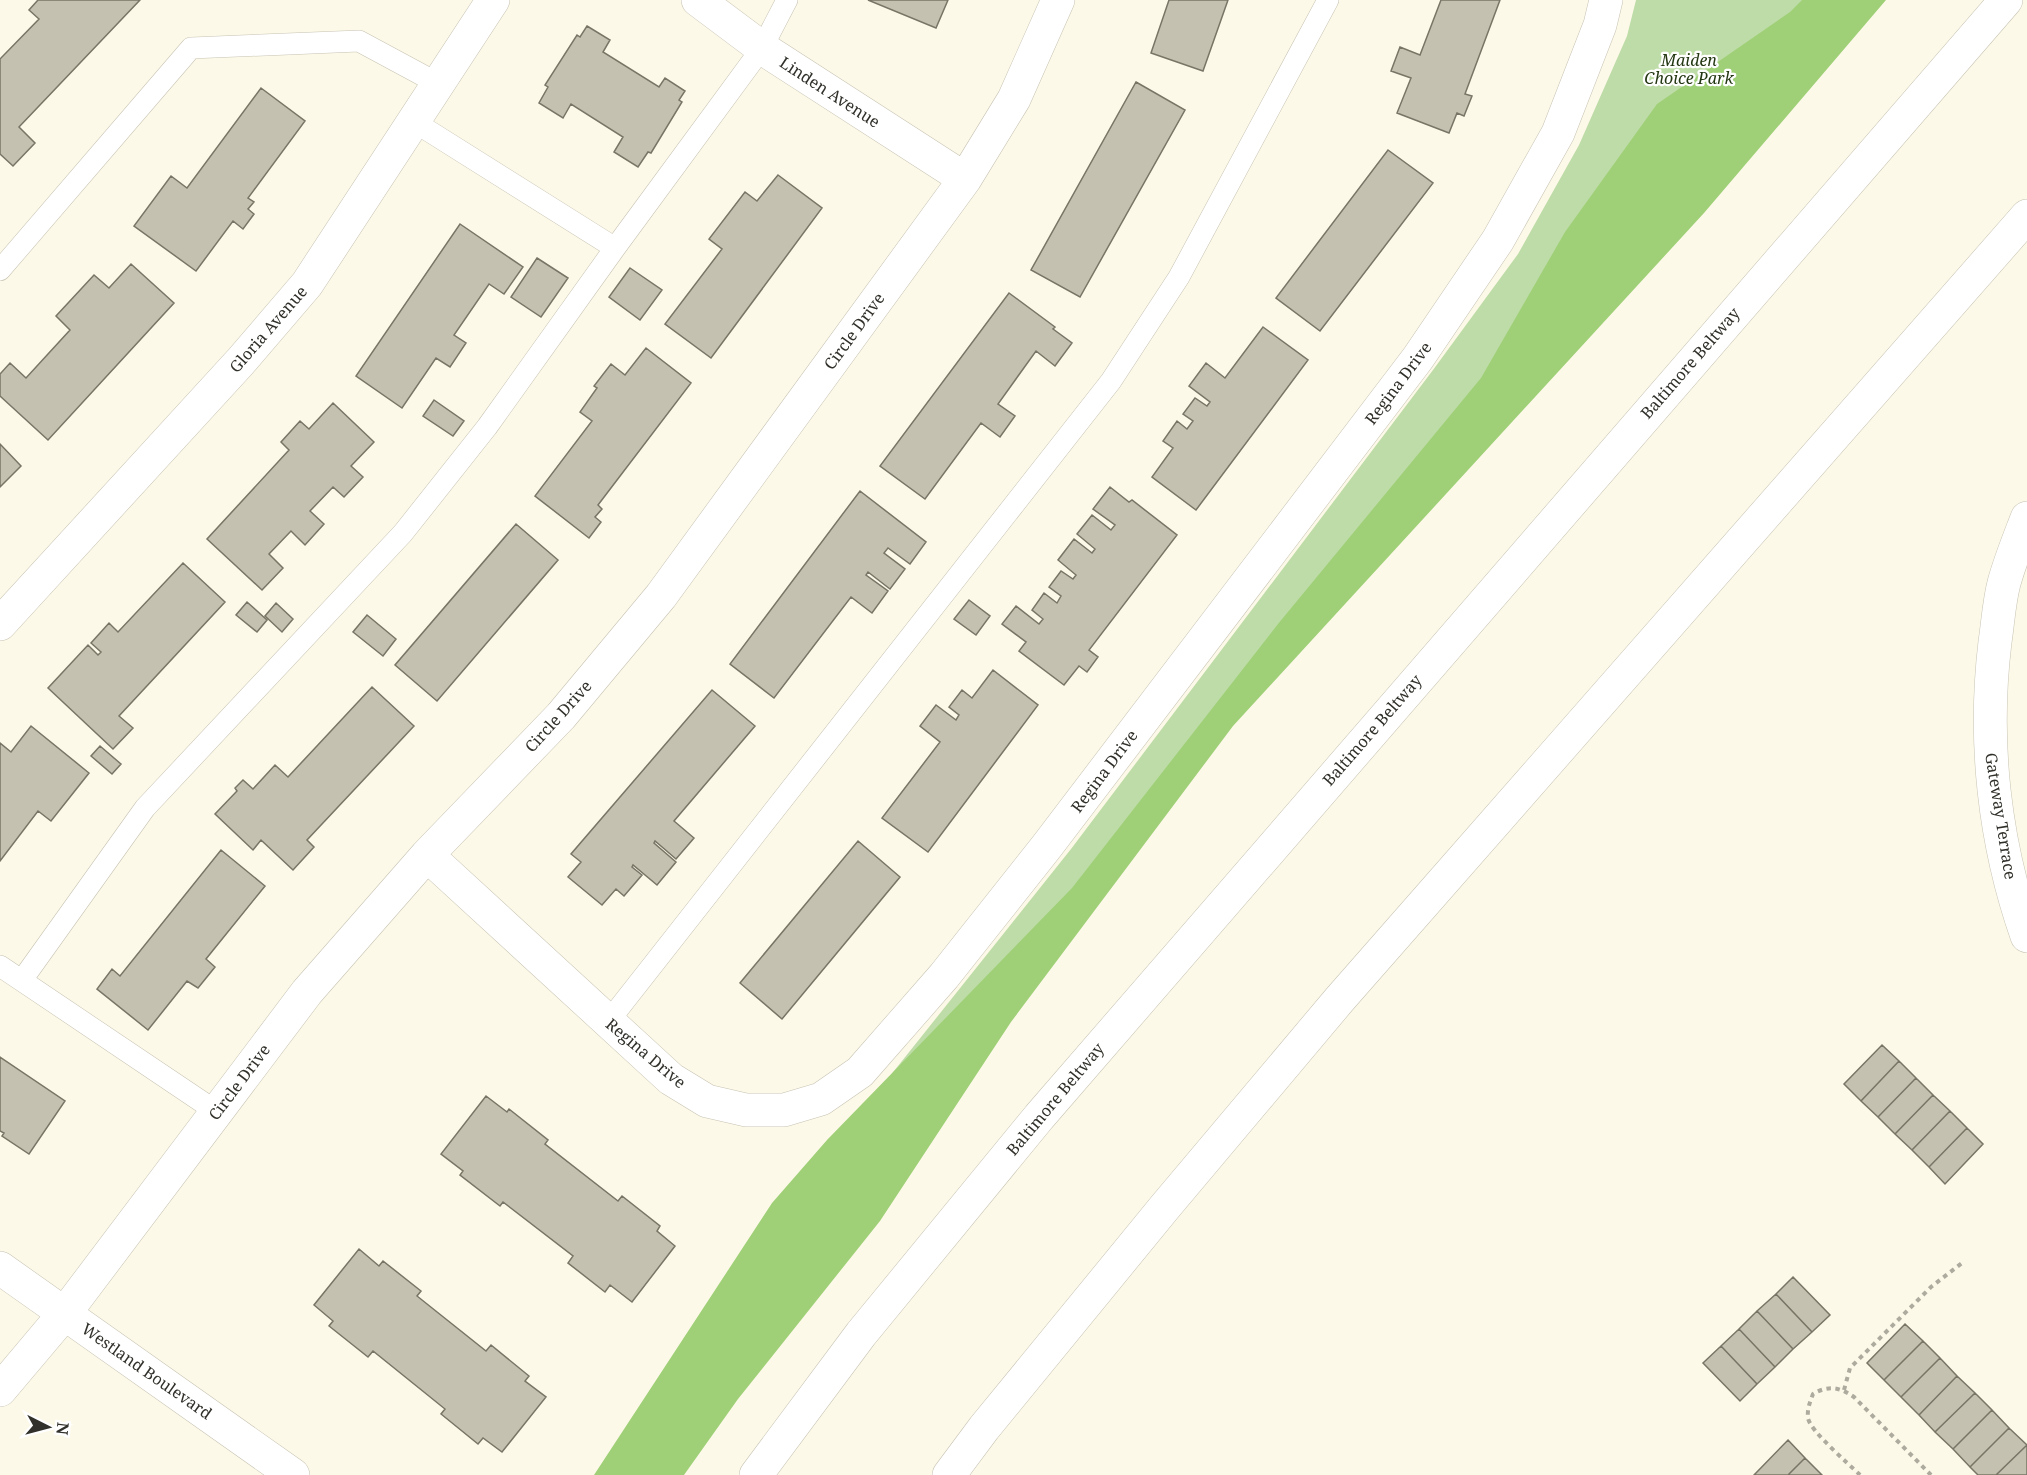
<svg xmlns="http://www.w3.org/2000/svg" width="2027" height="1475" viewBox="0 0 2027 1475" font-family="'Noto Serif',serif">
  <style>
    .green { fill: #bedca7 }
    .forest { fill: #9fd077 }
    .building { fill: #c5c1b1; stroke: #787566; stroke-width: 1.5 }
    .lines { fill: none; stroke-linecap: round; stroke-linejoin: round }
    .lane-casing { stroke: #c7c3b3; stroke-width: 22 }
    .street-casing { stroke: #c7c3b3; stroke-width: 34 }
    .secondary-casing { stroke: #c7c3b3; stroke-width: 34 }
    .highway-casing { stroke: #c7c3b3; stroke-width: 34 }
    .path { stroke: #adaa9e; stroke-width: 4; stroke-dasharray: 4.5 4.5; stroke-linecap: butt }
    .lane { stroke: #fff; stroke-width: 21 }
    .street { stroke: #fff; stroke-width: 33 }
    .secondary { stroke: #fff; stroke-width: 33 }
    .highway { stroke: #fff; stroke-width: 33 }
    .labels { text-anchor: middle; stroke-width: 4.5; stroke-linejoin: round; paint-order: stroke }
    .park-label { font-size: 16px; font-style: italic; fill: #243713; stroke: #fff }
    .street-label { font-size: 16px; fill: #31302a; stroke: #fff }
  </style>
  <rect width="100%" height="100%" fill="#fdf9e9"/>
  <!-- green -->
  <path class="green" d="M 1636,0 L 1838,0 L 823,1190 L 886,1081 L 1071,849 L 1433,370 L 1518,254 L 1579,145 L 1627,36 Z"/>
  <!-- forest -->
  <path class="forest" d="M 1802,0 L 1886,0 L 1704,213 L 1233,726 L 1011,1022 L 880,1221 L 738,1399 L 684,1475 L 594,1475 L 772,1203 L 827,1140 L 1072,888 L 1278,624 L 1481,378 L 1565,232 L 1657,104 L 1790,12 Z"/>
  <!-- building -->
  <path class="building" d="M 38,0 L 140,0 L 19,127 L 35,143 L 13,166 L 0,154 L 0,59 L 39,19 L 29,10 Z
    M 868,0 L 948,0 L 936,28 Z
    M 1169,0 L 1228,0 L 1203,71 L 1151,53 Z
    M 1441,0 L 1500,0 L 1465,94 L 1472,96 L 1464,116 L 1457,113 L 1449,133 L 1397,113 L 1411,78 L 1391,71 L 1400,47 L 1420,55 Z
    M 587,26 L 610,40 L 603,52 L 659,87 L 665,78 L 685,91 L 679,100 L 682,102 L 651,153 L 648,152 L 638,167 L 614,152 L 623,137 L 571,104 L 563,118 L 539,103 L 548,87 L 545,85 L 577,35 L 580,37 Z
    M 1136,82 L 1185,110 L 1080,297 L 1031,270 Z
    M 261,88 L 305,121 L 248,198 L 254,202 L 248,209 L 254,214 L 243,229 L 233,221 L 196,271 L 134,226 L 171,176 L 187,188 Z
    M 1388,150 L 1433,183 L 1320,331 L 1276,298 Z
    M 778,175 L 822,208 L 711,358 L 665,324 L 722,249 L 709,239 L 745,192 L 757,201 Z
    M 460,224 L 523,267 L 504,294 L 489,284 L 454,335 L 466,343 L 450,367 L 436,358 L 402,408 L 356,376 Z
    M 537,258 L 568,278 L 541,317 L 511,297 Z
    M 131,264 L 174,303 L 48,440 L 0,396 L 0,374 L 10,363 L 26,378 L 70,330 L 56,316 L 94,275 L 109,288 Z
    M 630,268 L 662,290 L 640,320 L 609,297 Z
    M 1009,293 L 1055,327 L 1053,329 L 1072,343 L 1055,366 L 1036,351 L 998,404 L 1015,416 L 1000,437 L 981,423 L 925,499 L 880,466 Z
    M 1263,327 L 1308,360 L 1196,510 L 1152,477 L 1173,448 L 1163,441 L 1177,421 L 1187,429 L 1193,421 L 1183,414 L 1195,398 L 1207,406 L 1210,402 L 1189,386 L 1206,363 L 1225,378 Z
    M 646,348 L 691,383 L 598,505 L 602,509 L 595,517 L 601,522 L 589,538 L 535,496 L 592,421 L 580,412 L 597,388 L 594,386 L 611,364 L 625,375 Z
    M 434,400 L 464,421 L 453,436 L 423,416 Z
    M 333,403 L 374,442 L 351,466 L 363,477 L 344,497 L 333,487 L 310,511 L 324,524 L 305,545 L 291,531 L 269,554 L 283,568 L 262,590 L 207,539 L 289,450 L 281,442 L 300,421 L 309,429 Z
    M 0,444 L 21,466 L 0,487 Z
    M 1110,487 L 1129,502 L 1132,500 L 1177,535 L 1089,650 L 1098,657 L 1087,672 L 1079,666 L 1064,685 L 1019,651 L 1026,642 L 1002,624 L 1016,606 L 1039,624 L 1043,619 L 1032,610 L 1044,593 L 1057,603 L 1061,596 L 1049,587 L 1061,571 L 1073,579 L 1076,575 L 1058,560 L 1074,539 L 1092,553 L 1095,549 L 1077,534 L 1092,515 L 1111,530 L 1115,525 L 1093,509 Z
    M 860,491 L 926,542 L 910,564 L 888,548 L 884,553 L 905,569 L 890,589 L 868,572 L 866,575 L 888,591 L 872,613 L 851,597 L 774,698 L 730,664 Z
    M 516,524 L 558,560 L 437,701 L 395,665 Z
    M 183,563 L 225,602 L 119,716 L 133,728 L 113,749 L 48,688 L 88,645 L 98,655 L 101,652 L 91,643 L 109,623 L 118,632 Z
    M 969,600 L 990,616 L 976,635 L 954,619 Z
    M 247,602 L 267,620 L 257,632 L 236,615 Z
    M 276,603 L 293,619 L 282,632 L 265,616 Z
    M 367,615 L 396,639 L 383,656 L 353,632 Z
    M 993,670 L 1038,705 L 928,852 L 882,818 L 940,742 L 920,726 L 936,705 L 956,720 L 959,715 L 949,707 L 962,690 L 972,698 Z
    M 372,687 L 414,726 L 307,840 L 314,847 L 293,870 L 261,840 L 253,850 L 215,814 L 237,791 L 235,788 L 243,780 L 253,789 L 275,765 L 288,777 Z
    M 712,690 L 755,726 L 674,821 L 694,838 L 676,859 L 655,841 L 654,843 L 676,862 L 657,885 L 633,865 L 632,867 L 642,875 L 624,896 L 616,889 L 602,905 L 568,877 L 581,862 L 571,854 Z
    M 31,726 L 89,773 L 51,821 L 38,811 L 0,861 L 0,743 L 11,752 Z
    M 100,746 L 121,764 L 112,774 L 91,756 Z
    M 858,841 L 900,877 L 782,1019 L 740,983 Z
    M 221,850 L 265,886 L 206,959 L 215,967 L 198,988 L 187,981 L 148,1030 L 97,989 L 112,969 L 120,976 Z
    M 1882,1045 L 1899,1061 L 1861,1101 L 1844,1084 Z
    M 0,1057 L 65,1101 L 29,1154 L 2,1136 L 4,1133 L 0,1131 Z
    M 1899,1061 L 1916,1078 L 1878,1117 L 1861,1101 Z
    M 1916,1078 L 1933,1095 L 1895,1134 L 1878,1117 Z
    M 1933,1095 L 1950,1111 L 1912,1150 L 1895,1134 Z
    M 486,1096 L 507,1112 L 509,1109 L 548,1140 L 545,1144 L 618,1201 L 622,1196 L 660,1226 L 657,1231 L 675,1246 L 632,1302 L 610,1285 L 605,1292 L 568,1263 L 573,1256 L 503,1202 L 500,1206 L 460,1175 L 463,1171 L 441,1154 Z
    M 1950,1111 L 1967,1128 L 1929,1167 L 1912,1150 Z
    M 1967,1128 L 1983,1144 L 1945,1184 L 1929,1167 Z
    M 359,1249 L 379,1266 L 383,1261 L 421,1291 L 417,1296 L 486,1351 L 491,1345 L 529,1376 L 525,1381 L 546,1397 L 502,1452 L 483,1438 L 478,1444 L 441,1414 L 445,1409 L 373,1351 L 368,1357 L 329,1326 L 333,1321 L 314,1305 Z
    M 1793,1277 L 1830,1315 L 1812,1332 L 1776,1294 Z
    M 1776,1294 L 1812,1332 L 1793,1349 L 1757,1311 Z
    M 1757,1311 L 1793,1349 L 1775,1367 L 1739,1329 Z
    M 1905,1324 L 1923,1341 L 1884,1380 L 1867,1363 Z
    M 1739,1329 L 1775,1367 L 1757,1384 L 1721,1346 Z
    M 1923,1341 L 1940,1358 L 1901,1397 L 1884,1380 Z
    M 1721,1346 L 1757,1384 L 1740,1401 L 1703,1363 Z
    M 1940,1358 L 1957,1376 L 1919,1415 L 1901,1397 Z
    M 1957,1376 L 1975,1393 L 1935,1432 L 1919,1415 Z
    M 1975,1393 L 1992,1410 L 1953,1449 L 1935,1432 Z
    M 1992,1410 L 2009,1428 L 1970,1467 L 1953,1449 Z
    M 2009,1428 L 2027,1445 L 1996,1475 L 1978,1475 L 1970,1467 Z
    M 1788,1440 L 1805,1458 L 1788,1475 L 1754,1475 Z
    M 2027,1445 L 2027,1475 L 1996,1475 Z
    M 1805,1458 L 1822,1475 L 1788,1475 Z"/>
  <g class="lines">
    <!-- lane casing -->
    <g class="lane-casing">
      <path id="lane" d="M 413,121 L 615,248
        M 0,270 L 191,48 L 359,41 L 437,83
        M 0,966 L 217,1112
        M 22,980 L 145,808 L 403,533 L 487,427 L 615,248 L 762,48 L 787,0
        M 608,1022 L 1111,381 L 1179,277 L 1328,0"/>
    </g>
    <!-- street casing -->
    <g class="street-casing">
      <path id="street" d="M 698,0 L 762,48 L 965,179
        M 2027,518 C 2019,539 2010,561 2004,583 C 1999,602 1998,622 1995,642 C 1983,741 1994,842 2027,936
        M 0,624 L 241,361 L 307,284 L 493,0
        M 427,855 L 671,1079 L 707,1101 L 746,1110 L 784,1110 L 821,1099 L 860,1072 L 944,976 L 1047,846 L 1418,358 L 1498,240 L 1558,133 L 1600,25 L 1606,0
        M 0,1390 L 65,1313 L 307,992 L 427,855 L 561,716 L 661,596 L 965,179 L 1014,99 L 1058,0"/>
    </g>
    <!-- secondary casing -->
    <g class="secondary-casing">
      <path id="secondary" d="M 0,1268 L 293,1475"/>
    </g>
    <!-- highway casing -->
    <g class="highway-casing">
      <path id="highway" d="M 756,1475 L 861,1334 L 1039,1117 L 2006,0
        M 949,1475 L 984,1428 L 1164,1208 L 1339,1000 L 2027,216"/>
    </g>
    <!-- path -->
    <path class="path" d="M 1844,1390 L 1850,1368 L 1931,1287 L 1962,1263
      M 1860,1475 C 1849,1464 1810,1431 1808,1418 C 1807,1409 1810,1402 1813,1394 C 1828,1385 1840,1387 1854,1397 L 1931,1475"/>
    <!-- lane -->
    <use href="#lane" class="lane"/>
    <!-- street -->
    <use href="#street" class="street"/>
    <!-- secondary -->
    <use href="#secondary" class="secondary"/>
    <!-- highway -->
    <use href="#highway" class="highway"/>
  </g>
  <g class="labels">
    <!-- park labels -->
    <g class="park-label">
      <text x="1689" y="66">Maiden<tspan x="1689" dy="18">Choice Park</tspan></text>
    </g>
    <!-- street labels -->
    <g class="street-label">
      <text transform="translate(830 92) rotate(33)" y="6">Linden Avenue</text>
      <text transform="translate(268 329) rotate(-49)" y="6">Gloria Avenue</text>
      <text transform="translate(854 331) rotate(-54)" y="6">Circle Drive</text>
      <text transform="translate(1690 363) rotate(-49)" y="6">Baltimore Beltway</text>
      <text transform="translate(1398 383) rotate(-53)" y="6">Regina Drive</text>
      <text transform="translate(558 716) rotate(-48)" y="6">Circle Drive</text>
      <text transform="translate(1372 730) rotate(-49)" y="6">Baltimore Beltway</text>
      <text transform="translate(1104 771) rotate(-53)" y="6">Regina Drive</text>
      <text transform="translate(2001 816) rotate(81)" y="6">Gateway Terrace</text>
      <text transform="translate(646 1053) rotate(40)" y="6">Regina Drive</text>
      <text transform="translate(239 1082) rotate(-53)" y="6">Circle Drive</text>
      <text transform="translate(1055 1099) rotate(-50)" y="6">Baltimore Beltway</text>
      <text transform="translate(147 1371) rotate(35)" y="6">Westland Boulevard</text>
    </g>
  </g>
  <!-- north arrow -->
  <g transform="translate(48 1427) rotate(96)" stroke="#ffffff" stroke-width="4.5" paint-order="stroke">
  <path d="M0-4.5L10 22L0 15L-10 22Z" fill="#31302a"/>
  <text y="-9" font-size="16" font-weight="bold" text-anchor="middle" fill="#31302a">N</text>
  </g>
</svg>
